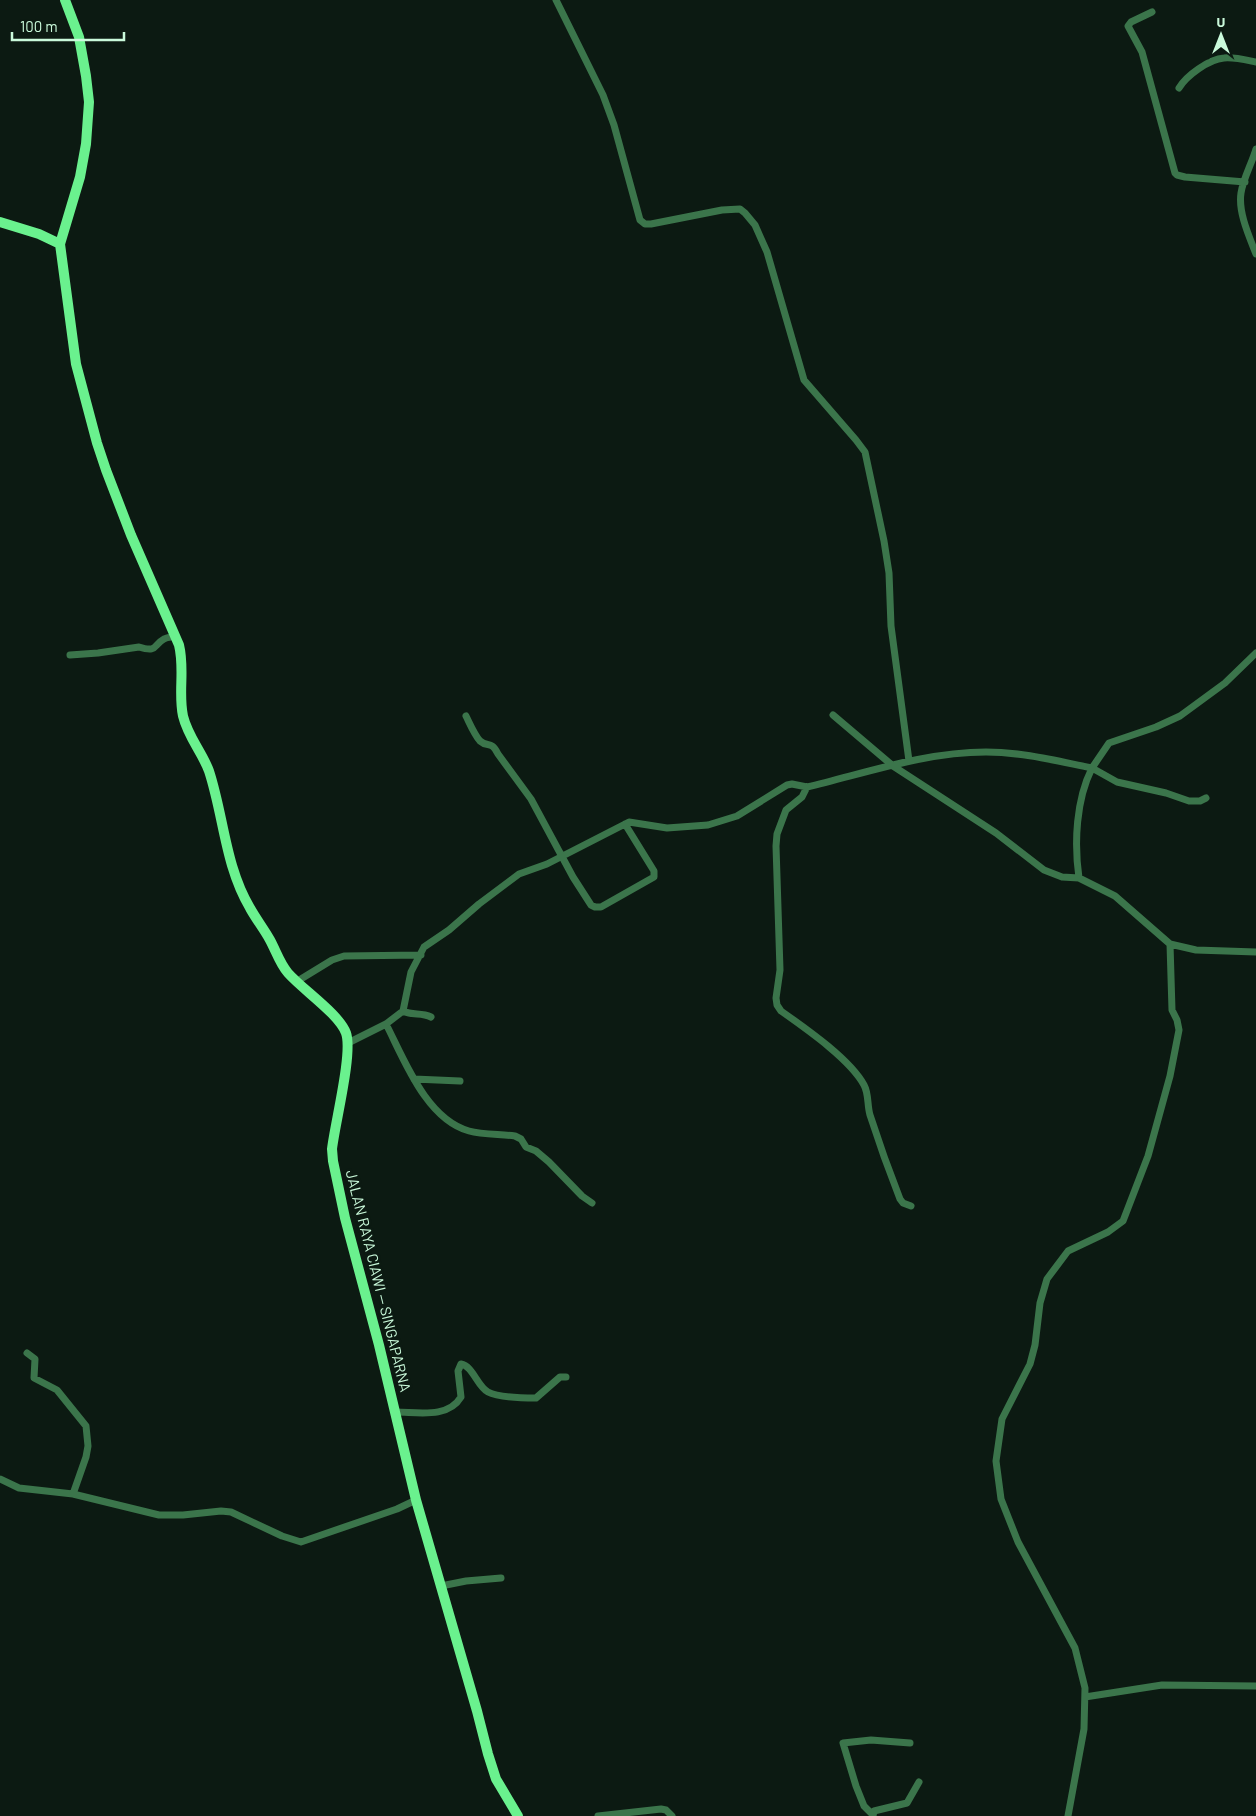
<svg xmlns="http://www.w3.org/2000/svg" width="1256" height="1816" viewBox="0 0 1256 1816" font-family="Barlow,sans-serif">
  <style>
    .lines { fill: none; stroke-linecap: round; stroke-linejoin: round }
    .street { stroke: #3b754b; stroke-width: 7 }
    .secondary { stroke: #6af18e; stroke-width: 10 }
    .labels { text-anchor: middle; stroke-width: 5; stroke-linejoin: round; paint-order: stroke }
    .street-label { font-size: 15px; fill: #cafadb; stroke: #0c1a12 }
  </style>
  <rect width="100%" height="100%" fill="#0c1a12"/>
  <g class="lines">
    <!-- street -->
    <path class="street" d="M 556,0 L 603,95 L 614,125 L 640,220 L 645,224 L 651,224 L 722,210 L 740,209 L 745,213 L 755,225 L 767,252 L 804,380 L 856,440 L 865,452 L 884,541 L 889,573 L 891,626 L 909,761
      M 1152,12 L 1131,22 L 1128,26 L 1142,52 L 1175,173 L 1177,175 L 1185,177 L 1245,182
      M 1179,88 C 1186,76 1209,59 1224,58 C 1234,57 1246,60 1256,62
      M 1256,149 C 1252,163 1243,179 1241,193 C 1238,212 1249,236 1256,254
      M 70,655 L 98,653 L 139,647 C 158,653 153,645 164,639 C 167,637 173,637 176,636
      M 833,715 L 893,766 L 996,833 L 1044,870 L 1062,877 L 1079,878
      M 466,716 C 470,724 474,734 480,741 C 488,748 491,740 498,754 L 531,799 L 573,877 L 591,905 L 595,907 L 601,907 L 654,877 L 654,871 L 625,824
      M 807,787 L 802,797 L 786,810 L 777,834 L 776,846 L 780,970 L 776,998 L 777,1005 L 781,1011 C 805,1028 850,1059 864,1085 C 869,1094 867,1105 870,1115 C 879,1143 889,1171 900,1199 L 903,1203 L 911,1206
      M 1206,798 L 1200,801 L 1189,801 L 1166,793 L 1117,782 L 1092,768 L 1109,743 L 1156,727 L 1180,716 L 1225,683 L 1256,653
      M 296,982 L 332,960 L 344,956 L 421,955
      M 403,1011 C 413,1016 421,1012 431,1017
      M 386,1024 C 404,1059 426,1119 469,1131 C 483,1135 500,1134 515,1136 L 521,1139 L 526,1147 L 536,1151 L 549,1162 L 582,1196 L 592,1203
      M 348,1043 L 386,1024 L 403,1011 L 411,972 L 424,947 L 449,930 L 479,904 L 519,874 L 547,864 L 629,822 L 667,828 L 708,825 L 737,816 L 787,785 L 792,784 L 807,787 C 866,773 925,752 986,752 C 1022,752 1057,761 1092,768 C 1076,800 1074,843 1079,878 L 1115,896 L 1170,944 L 1196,950 L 1256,952
      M 414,1079 L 460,1081
      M 27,1353 L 35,1359 L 34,1378 L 57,1390 L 86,1426 L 88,1446 L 86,1457 L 73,1494
      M 396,1412 C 417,1412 448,1419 461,1397 L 458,1371 L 461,1364 C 473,1366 477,1386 488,1392 C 499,1398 523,1398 536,1398 L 560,1377 L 566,1377
      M 0,1479 L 19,1488 L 73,1494 L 159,1515 L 183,1515 L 221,1511 L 231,1512 L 282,1536 L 301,1542 L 397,1509 L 416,1500
      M 441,1586 L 466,1581 L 501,1578
      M 1085,1697 L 1162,1685 L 1256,1686
      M 872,1814 L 864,1806 L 856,1786 L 843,1743 L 871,1740 L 910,1743
      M 598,1816 L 661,1809 L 666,1810 L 672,1816
      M 873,1816 L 874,1811 L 907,1803 L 919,1782
      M 1068,1816 L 1084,1729 L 1085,1688 L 1075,1648 L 1018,1542 L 1001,1499 L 996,1461 L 1002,1419 L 1030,1364 L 1035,1345 L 1040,1303 L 1047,1279 L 1068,1251 L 1108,1232 L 1123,1221 L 1148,1156 L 1170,1076 L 1179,1030 L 1177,1020 L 1172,1010 L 1170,944"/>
    <!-- secondary -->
    <path class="secondary" d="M 65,0 L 79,37 L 86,76 L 89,102 L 86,144 L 80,177 L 60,244 L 76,364 L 97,443 L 106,470 L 131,535 L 179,645 C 185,669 178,693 183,716 C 188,737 202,752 209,771 C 224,817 225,866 250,908 C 256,919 264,929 270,940 C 276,951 280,964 288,973 C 303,990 339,1014 346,1033 C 353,1053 335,1123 332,1149 L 333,1161 L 345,1218 L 379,1345 L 416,1500 L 477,1711 L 488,1754 L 496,1779 L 518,1816
      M 0,222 L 39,234 L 60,244"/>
  </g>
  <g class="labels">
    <!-- street labels -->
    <g class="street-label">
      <text transform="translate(378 1281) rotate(76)" y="5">JALAN RAYA CIAWI — SINGAPARNA</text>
    </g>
  </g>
  <!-- north arrow -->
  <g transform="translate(1221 35)" stroke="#0c1a12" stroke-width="4" paint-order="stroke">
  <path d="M0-4L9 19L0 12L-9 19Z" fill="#cafadb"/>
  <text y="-8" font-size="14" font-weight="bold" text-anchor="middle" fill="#cafadb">U</text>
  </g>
  <!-- scale -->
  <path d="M12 32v8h112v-8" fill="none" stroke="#cafadb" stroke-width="2.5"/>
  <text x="20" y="32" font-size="15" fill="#cafadb" stroke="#0c1a12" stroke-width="4" paint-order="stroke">100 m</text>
</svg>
